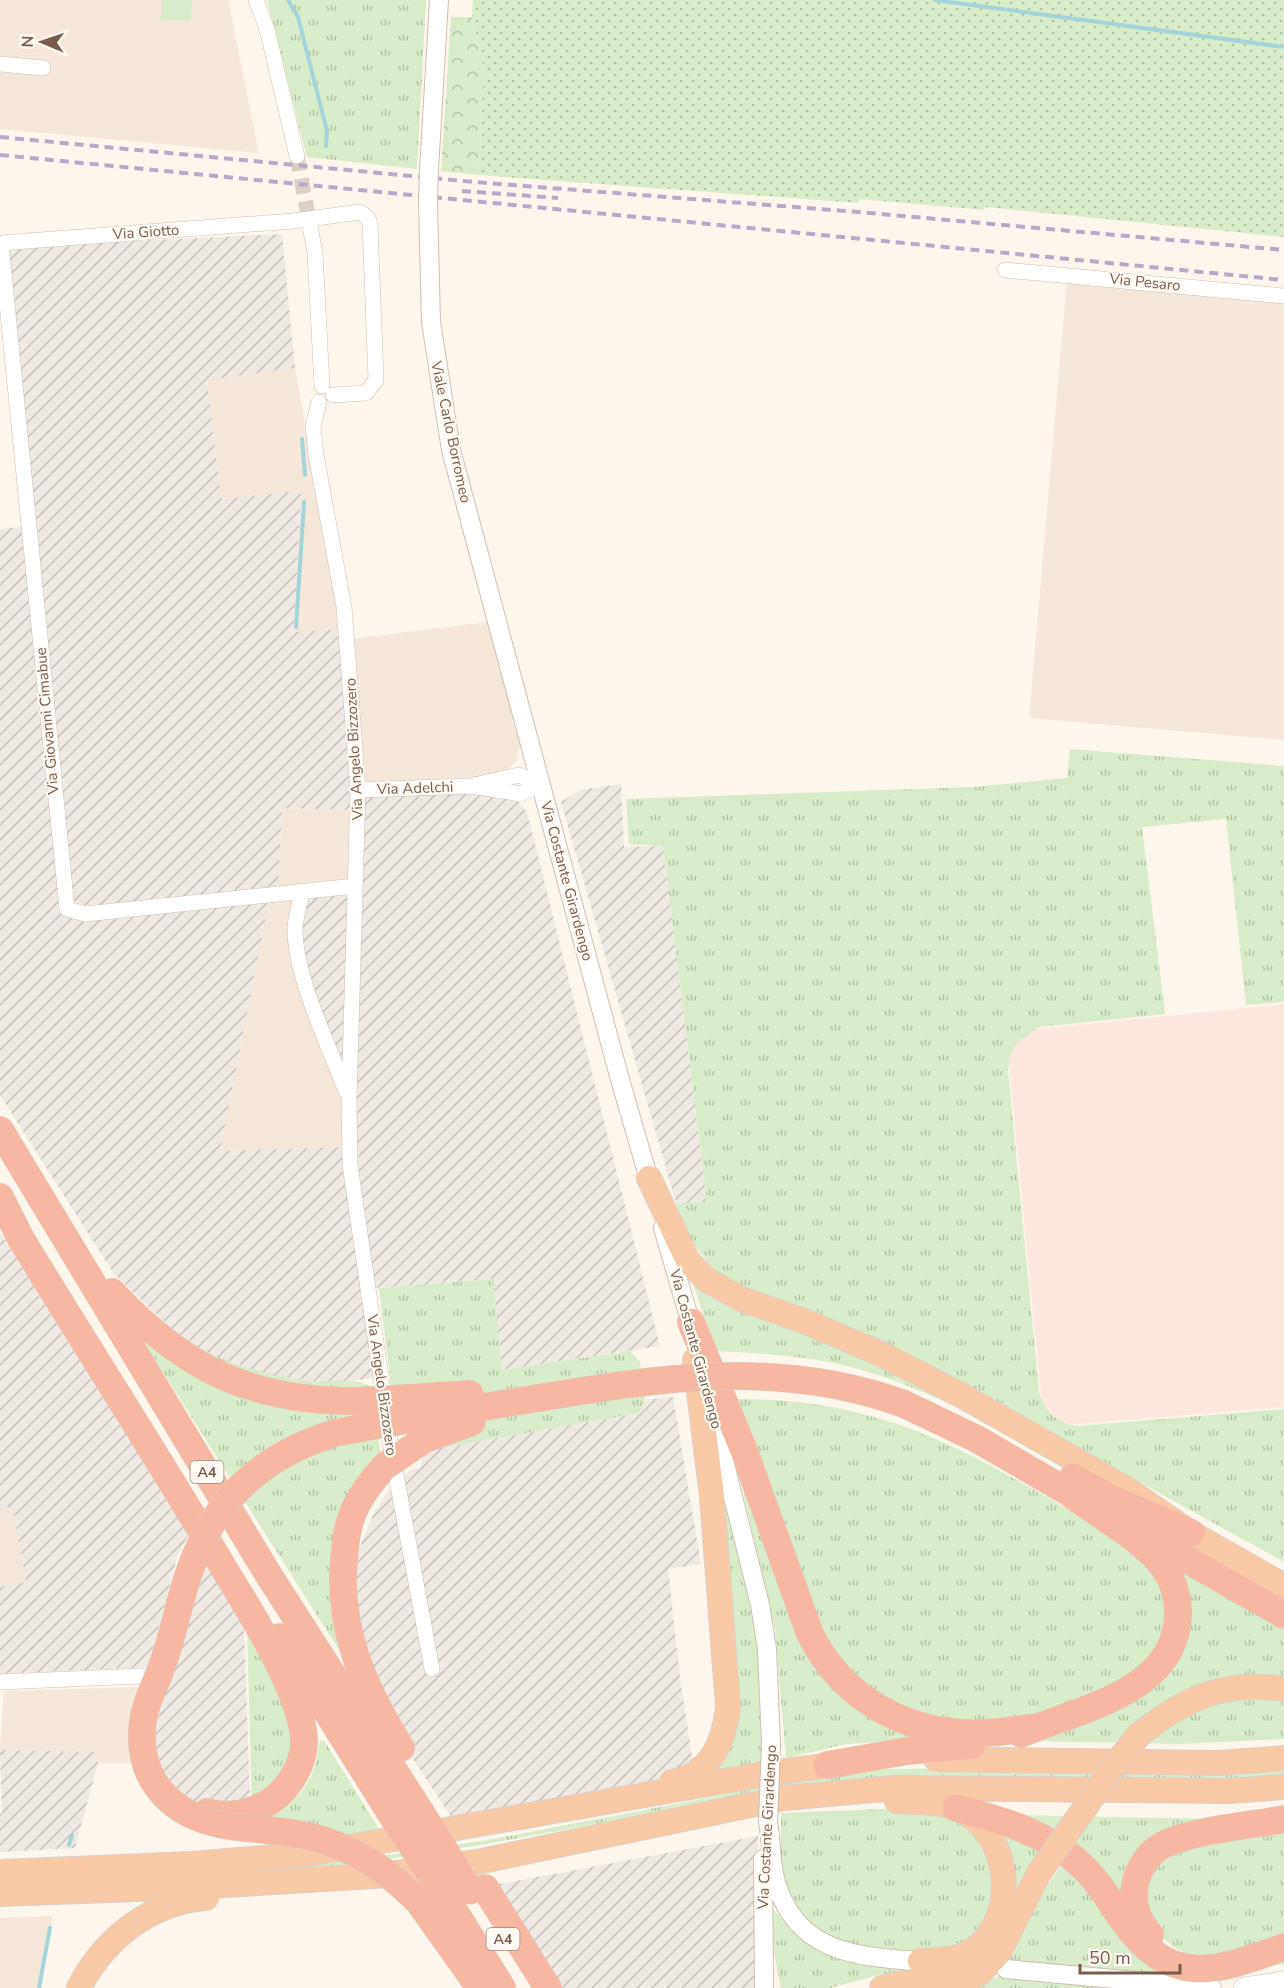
<svg xmlns="http://www.w3.org/2000/svg" width="1284" height="1988" viewBox="0 0 1284 1988" font-family="'Nunito Sans',sans-serif">
  <style>
    .residential { fill: #f5e8da }
    .commercial { fill: #fde8e0 }
    .industrial { fill: url(#industrial-furrows) }
    .grass { fill: url(#grass-tufts) }
    .forest { fill: url(#forest-crowns) }
    .park { fill: url(#park-dots) }
    .garden { fill: #d8ecc9 }
    .lines { fill: none; stroke-linecap: round; stroke-linejoin: round }
    .stream { stroke: #a5d3da; stroke-width: 4 }
    .minor-tunnel { stroke: #dcd0c4; stroke-width: 15; stroke-dasharray: 15 8; stroke-linecap: butt }
    .minor-casing { stroke: #d1beb0; stroke-width: 16 }
    .tertiary-casing { stroke: #d1beb0; stroke-width: 20 }
    .secondary-casing { stroke: #d6c0b0; stroke-width: 22 }
    .trunk-casing { stroke: #dad1cd; stroke-width: 26 }
    .motorway-casing { stroke: #dad1cd; stroke-width: 28 }
    .minor { stroke: #fff; stroke-width: 15 }
    .tertiary { stroke: #fff; stroke-width: 18 }
    .secondary { stroke: #fff; stroke-width: 21 }
    .trunk { stroke: #f9c8a4; stroke-width: 24 }
    .motorway { stroke: #f7b7a3; stroke-width: 27 }
    .rail { stroke: #b9a8c9; stroke-width: 4; stroke-dasharray: 9 6; stroke-linecap: butt }
    .tertiary-bridge-casing { stroke: #d1beb0; stroke-width: 20; stroke-linecap: butt }
    .trunk-bridge-casing { stroke: #dad1cd; stroke-width: 26; stroke-linecap: butt }
    .motorway-bridge-casing { stroke: #dad1cd; stroke-width: 28; stroke-linecap: butt }
    .tertiary-bridge { stroke: #fff; stroke-width: 18 }
    .trunk-bridge { stroke: #f9c8a4; stroke-width: 24 }
    .motorway-bridge { stroke: #f7b7a3; stroke-width: 27 }
    .labels { text-anchor: middle; stroke-width: 4.5; stroke-linejoin: round; paint-order: stroke }
    .shield { fill: #fffaf3; stroke: #a28b7f; stroke-width: 1.5 }
    .shield-label { font-size: 14px; font-weight: bold; fill: #7a5c4d }
    .street-label { font-size: 15px; fill: #7a5c4d; stroke: #fffaf3 }
  </style>
  <defs>
    <pattern id="industrial-furrows" width="10" height="10" patternUnits="userSpaceOnUse" patternTransform="scale(1.5)"><rect width="10" height="10" fill="#efe9e4"/><path d="M-1 1l2-2M0 10L10 0M9 11l2-2" fill="none" stroke="#c7c0bb"/></pattern>
    <pattern id="grass-tufts" width="24" height="20" patternUnits="userSpaceOnUse" patternTransform="scale(1.5)"><rect width="24" height="20" fill="#d8ecc9"/><path d="M3 7l-1-3M5 7V3M7 7l1-3M15 17l-1-3M17 17v-4M19 17l1-3" fill="none" stroke="#b4c2a5"/></pattern>
    <pattern id="forest-crowns" width="20" height="18" patternUnits="userSpaceOnUse" patternTransform="scale(1.5)"><rect width="20" height="18" fill="#d8ecc9"/><path d="M2 6a3 3 0 1 1 6 0M12 15a3 3 0 1 1 6 0" fill="none" stroke="#b4c2a5"/></pattern>
    <pattern id="park-dots" width="8" height="8" patternUnits="userSpaceOnUse" patternTransform="scale(1.5)"><rect width="8" height="8" fill="#d8ecc9"/><path d="M2 2h.1M6 6h.1" fill="none" stroke="#b4c2a5" stroke-width="1.8" stroke-linecap="round"/></pattern>
  </defs>
  <rect width="100%" height="100%" fill="#fdf6ec"/>
  <!-- residential -->
  <path class="residential" d="M 0,0 L 228,0 L 259,153 L 0,129 Z
    M 1068,268 L 1284,288 L 1284,740 L 1029,718 Z
    M 295,368 L 314,473 L 343,629 L 294,633 L 301,491 L 221,500 L 207,379 Z
    M 487,622 L 522,737 L 516,761 L 506,771 L 473,781 L 363,785 L 351,639 Z
    M 282,808 L 353,810 L 350,881 L 278,889 Z
    M 297,896 L 343,1102 L 343,1147 L 220,1151 L 269,900 Z
    M 13,1506 L 26,1583 L 0,1587 L 0,1508 Z
    M 143,1687 L 135,1763 L 98,1763 L 97,1752 L 0,1750 L 4,1691 Z
    M 53,1916 L 40,1988 L 0,1988 L 0,1918 Z"/>
  <!-- commercial -->
  <path class="commercial" d="M 1284,1004 L 1284,1407 L 1044,1427 L 1006,1032 Z"/>
  <!-- industrial -->
  <path class="industrial" d="M 282,234 L 295,368 L 207,380 L 221,499 L 301,491 L 294,632 L 343,629 L 353,810 L 282,808 L 278,889 L 86,909 L 70,905 L 6,247 Z
    M 23,527 L 66,911 L 269,900 L 220,1151 L 343,1147 L 375,1378 L 327,1383 L 267,1375 L 216,1357 L 180,1337 L 114,1274 L 0,1095 L 0,529 Z
    M 621,784 L 624,847 L 663,846 L 707,1203 L 676,1203 L 561,802 L 580,790 Z
    M 472,790 L 508,796 L 520,803 L 527,812 L 660,1346 L 502,1370 L 493,1279 L 375,1288 L 357,1159 L 353,1103 L 291,950 L 297,896 L 361,890 L 364,795 Z
    M 0,1232 L 189,1534 L 177,1558 L 148,1667 L 0,1674 L 0,1587 L 26,1582 L 13,1507 L 0,1508 Z
    M 673,1397 L 701,1564 L 668,1569 L 680,1678 L 694,1769 L 673,1777 L 453,1820 L 389,1722 L 358,1643 L 356,1574 L 361,1544 L 374,1513 L 388,1492 L 411,1470 L 421,1468 L 423,1451 L 634,1414 L 642,1410 L 645,1400 Z
    M 204,1556 L 244,1625 L 250,1803 L 205,1807 L 180,1795 L 162,1772 L 155,1744 L 157,1722 Z
    M 0,1750 L 98,1752 L 98,1763 L 75,1848 L 0,1852 L 0,1814 L 2,1814 Z
    M 758,1836 L 757,1988 L 563,1988 L 494,1885 Z"/>
  <!-- grass -->
  <path class="grass" d="M 267,0 L 426,0 L 417,169 L 307,157 Z
    M 1070,749 L 1284,766 L 1284,1002 L 1246,1005 L 1226,819 L 1142,827 L 1165,1014 L 1039,1027 L 1016,1044 L 1010,1054 L 1008,1071 L 1039,1392 C 1046,1414 1055,1421 1077,1426 L 1284,1409 L 1284,1562 L 1004,1407 L 731,1283 C 703,1261 686,1239 676,1203 L 707,1202 L 663,846 L 629,844 L 626,799 L 974,787 L 1067,778 Z
    M 686,1264 L 1008,1432 C 952,1405 896,1376 834,1363 C 795,1355 756,1353 716,1351 Z
    M 493,1279 L 502,1370 L 630,1351 L 640,1362 L 645,1400 L 642,1410 L 634,1414 L 423,1451 L 392,1392 L 379,1288 Z
    M 142,1339 L 256,1381 L 189,1343 C 229,1364 267,1376 312,1381 C 329,1383 356,1376 370,1387 L 382,1461 L 357,1496 L 346,1661 Z
    M 732,1399 C 870,1398 949,1440 1064,1507 C 1082,1518 1125,1538 1139,1551 C 1149,1561 1165,1595 1174,1609 L 1144,1673 L 1044,1716 L 968,1724 L 918,1715 L 870,1689 L 830,1649 Z
    M 739,1474 L 824,1668 L 950,1737 L 847,1744 L 786,1758 L 775,1631 Z
    M 718,1477 L 749,1587 L 761,1665 L 762,1764 L 709,1775 L 725,1751 Z
    M 1173,1565 L 1284,1626 L 1284,1682 L 1213,1702 L 1284,1694 L 1284,1739 L 1180,1744 L 1023,1741 L 1167,1671 Z
    M 247,1624 L 296,1703 L 301,1761 L 252,1810 Z
    M 320,1740 L 325,1742 L 379,1829 L 338,1839 L 260,1823 C 288,1811 310,1790 317,1758 C 318,1752 318,1746 320,1740 Z
    M 1284,1766 L 1284,1778 L 1144,1784 L 635,1817 L 486,1844 L 304,1872 L 112,1877 L 327,1864 L 488,1840 L 722,1795 L 787,1779 L 881,1769 Z
    M 909,1808 L 964,1818 L 993,1848 L 992,1914 L 965,1945 L 927,1955 L 854,1949 L 814,1929 L 798,1912 L 781,1876 L 781,1813 Z
    M 1011,1815 L 1216,1819 L 1173,1834 L 1129,1906 Z
    M 1284,1825 L 1284,1965 L 1189,1955 L 1173,1947 L 1150,1925 L 1145,1877 L 1163,1854 Z
    M 995,1826 L 1055,1849 L 995,1936 Z
    M 1065,1860 L 1186,1976 L 1008,1963 L 1029,1912 Z
    M 770,1907 L 807,1943 L 854,1962 L 950,1972 L 878,1975 L 830,1988 L 781,1988 L 773,1948 Z
    M 999,1976 L 1155,1988 L 969,1988 L 982,1985 Z"/>
  <!-- forest -->
  <path class="forest" d="M 451,17 L 472,17 L 484,67 L 479,175 L 441,171 Z"/>
  <!-- park -->
  <path class="park" d="M 473,0 L 1284,0 L 1284,237 L 985,207 L 984,210 L 859,199 L 859,203 L 479,175 L 484,67 L 472,17 Z"/>
  <!-- garden -->
  <path class="garden" d="M 162,0 L 192,0 L 190,21 L 161,19 Z"/>
  <g class="lines">
    <!-- stream -->
    <path class="stream" d="M 288,0 L 298,17 L 327,131 L 326,146
      M 935,0 L 1284,47
      M 302,439 L 305,475
      M 296,627 L 304,502
      M 69,1845 L 72,1835
      M 39,1988 L 50,1928"/>
    <!-- minor-tunnel -->
    <path class="minor-tunnel" d="M 297,156 L 310,226"/>
    <!-- minor casing -->
    <g class="minor-casing">
      <path id="minor" d="M 256,0 L 267,29 L 297,156
        M 0,64 L 43,68
        M 310,226 L 315,253 L 322,386
        M 0,243 L 293,221 L 360,212 L 368,218 L 370,224 L 376,380 L 366,393 L 333,395
        M 1,243 L 67,909 L 85,914 L 355,886
        M 1005,270 L 1284,296
        M 319,402 L 313,426 L 316,455 L 344,607 L 358,790 L 349,1099 L 350,1165 L 392,1453 L 432,1669
        M 474,785 L 519,775 L 540,784
        M 358,790 L 471,786 L 521,794 L 540,784
        M 303,891 C 300,903 296,915 295,927 C 294,974 329,1047 346,1091
        M 0,1682 L 141,1676"/>
    </g>
    <!-- tertiary casing -->
    <g class="tertiary-casing">
      <path id="tertiary" d="M 429,170 L 439,0
        M 428,203 L 431,322 L 451,450 L 619,1076 L 652,1190
        M 663,1228 L 693,1331
        M 708,1396 L 760,1605 L 767,1649 L 771,1744
        M 768,1822 C 772,1842 770,1862 776,1882 C 798,1958 866,1957 931,1962
        M 763,1859 L 764,1988
        M 1006,1969 L 1212,1988"/>
    </g>
    <!-- secondary casing -->
    <g class="secondary-casing">
      <path id="secondary" d="M 1244,1988 L 1284,1982"/>
    </g>
    <!-- trunk casing -->
    <g class="trunk-casing">
      <path id="trunk" d="M 649,1178 L 688,1261 L 707,1280 L 741,1299 L 804,1321 L 881,1354 L 959,1394 L 1125,1488 L 1191,1533 L 1284,1586
        M 1139,1735 C 1185,1698 1224,1680 1284,1689
        M 936,1759 L 1219,1763 L 1284,1758
        M 672,1782 C 711,1774 724,1743 728,1707 L 712,1497 L 695,1360
        M 897,1801 C 915,1802 939,1801 956,1808 C 1011,1829 1021,1917 973,1950 C 958,1961 938,1960 920,1961
        M 0,1872 L 192,1864 L 309,1854 L 764,1774 L 847,1763
        M 0,1894 L 194,1887 L 374,1876 L 477,1862 L 784,1798 L 896,1788 L 1230,1791 L 1284,1787
        M 79,1988 C 103,1940 150,1902 206,1898
        M 882,1988 L 914,1981 L 971,1977 L 980,1973 L 998,1954 L 1039,1873"/>
    </g>
    <!-- motorway casing -->
    <g class="motorway-casing">
      <path id="motorway" d="M 0,1130 L 268,1574 L 420,1811
        M 0,1197 L 21,1239 C 88,1349 158,1457 223,1567 C 249,1610 301,1690 304,1739 C 305,1762 290,1788 271,1801 C 251,1814 230,1818 207,1812
        M 112,1292 C 185,1370 252,1402 360,1401
        M 691,1322 L 745,1453 L 810,1634 C 843,1700 909,1736 983,1733 C 1001,1733 1020,1729 1038,1727
        M 904,1404 L 977,1439 L 1087,1503
        M 385,1466 C 374,1478 363,1492 356,1506 C 349,1520 346,1535 345,1550 C 335,1624 363,1687 401,1748
        M 1073,1477 L 1112,1499 L 1191,1533
        M 1144,1535 L 1284,1615
        M 280,1637 L 393,1817
        M 1021,1734 C 1078,1709 1175,1693 1178,1616 C 1179,1597 1172,1576 1159,1561 C 1135,1535 1100,1516 1072,1495
        M 827,1765 L 907,1751 L 972,1745
        M 956,1808 C 1002,1820 1048,1833 1083,1867 C 1099,1882 1109,1900 1121,1918 C 1171,1988 1212,1973 1284,1947
        M 485,1888 L 548,1988
        M 445,1896 L 502,1988
        M 418,1901 L 480,1988
        M 1150,1935 C 1138,1921 1131,1904 1135,1885 C 1138,1869 1148,1853 1163,1845 C 1188,1831 1253,1825 1284,1819"/>
    </g>
    <!-- minor -->
    <use href="#minor" class="minor"/>
    <!-- tertiary -->
    <use href="#tertiary" class="tertiary"/>
    <!-- secondary -->
    <use href="#secondary" class="secondary"/>
    <!-- trunk -->
    <use href="#trunk" class="trunk"/>
    <!-- motorway -->
    <use href="#motorway" class="motorway"/>
    <!-- rail -->
    <path class="rail" d="M 0,137 L 474,182 L 858,212 L 1284,250
      M 0,155 L 1284,280
      M 462,191 L 558,198"/>
    <!-- tertiary-bridge casing -->
    <g class="tertiary-bridge-casing">
      <path id="tertiary-bridge" d="M 428,203 L 429,170
        M 768,1822 L 771,1744"/>
    </g>
    <!-- trunk-bridge casing -->
    <g class="trunk-bridge-casing">
      <path id="trunk-bridge" d="M 1039,1873 L 1119,1759 L 1139,1735"/>
    </g>
    <!-- motorway-bridge casing -->
    <g class="motorway-bridge-casing">
      <path id="motorway-bridge" d="M 360,1401 L 470,1394
        M 385,1466 L 425,1439 L 472,1422
        M 420,1811 L 470,1891
        M 393,1817 L 445,1896
        M 418,1901 C 387,1871 364,1854 323,1840 C 265,1821 192,1841 154,1782 C 143,1764 140,1743 143,1721 C 145,1703 156,1684 162,1666 C 171,1642 176,1616 183,1592 C 206,1509 253,1458 335,1433 C 400,1420 466,1410 532,1399 C 660,1378 778,1358 904,1404"/>
    </g>
    <!-- tertiary-bridge -->
    <use href="#tertiary-bridge" class="tertiary-bridge"/>
    <!-- trunk-bridge -->
    <use href="#trunk-bridge" class="trunk-bridge"/>
    <!-- motorway-bridge -->
    <use href="#motorway-bridge" class="motorway-bridge"/>
  </g>
  <g class="labels">
    <!-- shield labels -->
    <g class="shield">
      <rect x="190.5" y="1461" width="33" height="22" rx="4.5"/>
      <rect x="486.5" y="1928" width="33" height="22" rx="4.5"/>
    </g>
    <g class="shield-label">
      <text x="207" y="1477">A4</text>
      <text x="503" y="1944">A4</text>
    </g>
    <!-- street labels -->
    <g class="street-label">
      <text transform="translate(146 232) rotate(-4)" y="5">Via Giotto</text>
      <text transform="translate(1145 282) rotate(6)" y="5">Via Pesaro</text>
      <text transform="translate(451 432) rotate(78)" y="5">Viale Carlo Borromeo</text>
      <text transform="translate(47 721) rotate(-95)" y="5">Via Giovanni Cimabue</text>
      <text transform="translate(354 749) rotate(-93)" y="5">Via Angelo Bizzozero</text>
      <text transform="translate(415 788) rotate(-2)" y="5">Via Adelchi</text>
      <text transform="translate(567 881) rotate(75)" y="5">Via Costante Girardengo</text>
      <text transform="translate(696 1349) rotate(75)" y="5">Via Costante Girardengo</text>
      <text transform="translate(382 1385) rotate(82)" y="5">Via Angelo Bizzozero</text>
      <text transform="translate(767 1827) rotate(-87)" y="5">Via Costante Girardengo</text>
    </g>
  </g>
  <!-- north arrow -->
  <g transform="translate(42 42) rotate(272)" stroke="#fffaf3" stroke-width="4.5" paint-order="stroke">
  <path d="M0-4.5L10 22L0 15L-10 22Z" fill="#7a5c4d"/>
  <text y="-9" font-size="16" font-weight="bold" text-anchor="middle" fill="#7a5c4d">N</text>
  </g>
  <!-- scale -->
  <path d="M1080 1964v9h100v-9" fill="none" stroke="#7a5c4d" stroke-width="3"/>
  <text x="1089" y="1964" font-size="18" fill="#7a5c4d" stroke="#fffaf3" stroke-width="4.5" paint-order="stroke">50 m</text>
</svg>
